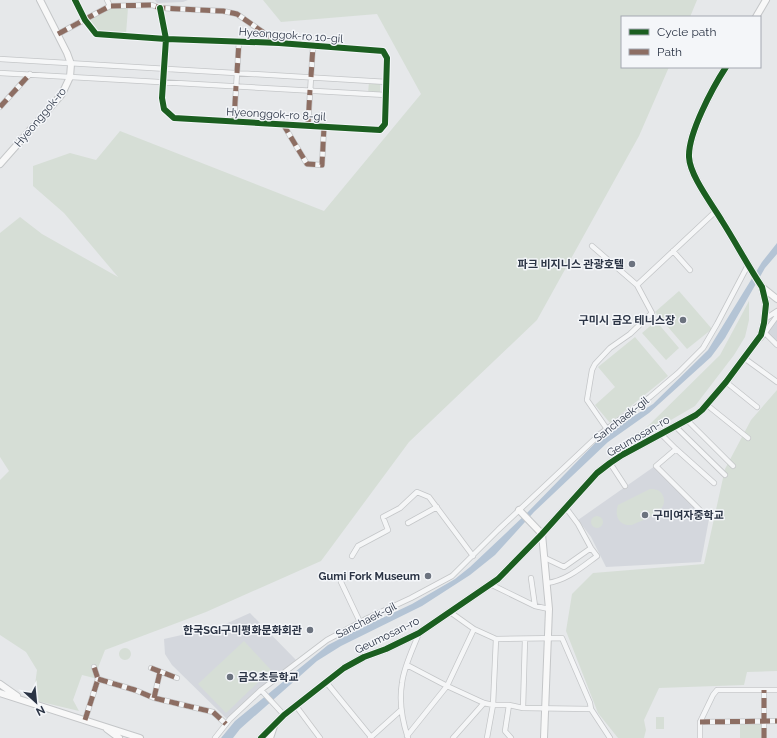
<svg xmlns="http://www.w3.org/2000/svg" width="777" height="738" viewBox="0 0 777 738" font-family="Raleway,'Noto Sans KR',sans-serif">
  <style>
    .built { fill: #d4d7dd }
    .green { fill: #d6ded6 }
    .water { fill: #b4c4d5 }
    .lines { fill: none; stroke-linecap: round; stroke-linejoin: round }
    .street-casing { stroke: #c4c6c8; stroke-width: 6 }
    .secondary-casing { stroke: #c4c6c8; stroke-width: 8 }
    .street { stroke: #f5f6f7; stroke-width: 4.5 }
    .secondary { stroke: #f8f8f8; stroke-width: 6 }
    .quiet { stroke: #8d6e63; stroke-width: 5; stroke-dasharray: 10 5; stroke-linecap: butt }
    .cycleway-casing { stroke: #f4f6f9; stroke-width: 8 }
    .cycleway { stroke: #1b5e20; stroke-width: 6 }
    .poi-dot { fill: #6c737f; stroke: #f4f6f9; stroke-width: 1.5 }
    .labels { text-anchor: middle; stroke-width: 3; stroke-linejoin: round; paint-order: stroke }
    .street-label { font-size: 11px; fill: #2b3445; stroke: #f4f6f9 }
    .poi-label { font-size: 11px; font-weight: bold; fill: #2b3445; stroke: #f4f6f9; text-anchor: end }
  </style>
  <rect width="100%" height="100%" fill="#e6e8ea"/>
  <!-- built -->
  <path class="built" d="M 155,0 L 188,0 L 183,2 L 157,3 Z
    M 777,317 L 777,343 L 765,333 Z
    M 655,466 L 709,519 L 701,562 L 606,567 L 591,537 L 578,520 Z
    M 250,613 L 296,660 L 228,720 L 172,665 L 165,654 L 164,639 L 221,626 Z"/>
  <!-- green -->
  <path class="green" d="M 263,0 L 697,0 L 690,17 L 622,17 L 622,67 L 669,67 L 639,136 L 537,320 L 409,442 L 321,561 L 206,612 L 105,650 L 94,678 L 82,675 L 73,700 L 79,711 L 33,700 L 37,670 L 26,652 L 0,635 L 0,480 L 9,471 L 0,457 L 0,233 L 20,217 L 42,234 L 118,277 L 64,213 L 33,186 L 33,166 L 70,153 L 96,160 L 120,131 L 324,211 L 421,94 L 377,14 L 281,22 Z
    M 111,8 L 128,8 L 126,34 L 97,33 L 88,19 Z
    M 369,82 L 380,83 L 380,93 L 368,93 Z
    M 679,291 L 712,329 L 687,349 L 655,312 Z
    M 749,301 L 749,320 L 745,337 L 734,355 L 695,406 L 616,452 L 627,440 L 647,427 L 720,355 Z
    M 656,321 L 679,348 L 666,360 L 642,333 Z
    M 635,337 L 668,376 L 610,423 L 595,405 L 615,387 L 598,367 Z
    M 777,390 L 777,671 L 747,672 L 744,685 L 659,688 L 644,720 L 646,730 L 644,738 L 618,738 L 598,713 L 566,631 L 572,594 L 593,573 L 704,564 L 725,469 L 751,420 Z
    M 650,489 C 656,489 661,490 663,496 C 670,512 642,520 632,525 C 619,526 614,516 618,505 Z
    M591 522a6 6 0 1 1 12 0a6 6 0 1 1-12 0Z
    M 244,641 L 271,670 L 226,713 L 198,684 Z
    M119 654a6 6 0 1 1 12 0a6 6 0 1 1-12 0Z
    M 656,717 L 664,717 L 664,729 L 656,729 Z
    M 740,723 L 761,723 L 763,727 L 763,738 L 740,738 Z"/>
  <!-- water -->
  <path class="water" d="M 777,243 L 777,254 L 765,268 L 725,338 L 711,357 L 649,413 L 608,442 L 534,512 L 495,555 L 470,575 L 422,606 L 341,646 L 317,661 L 240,729 L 233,738 L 221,738 L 235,721 L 328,645 L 361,628 L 412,604 L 455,579 L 470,567 L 526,514 L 602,436 L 653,404 L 708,350 L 762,262 Z"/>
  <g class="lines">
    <!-- street casing -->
    <g class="street-casing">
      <path id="street" d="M 75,0 L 85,20 L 96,34 L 166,39 L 279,43 L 383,51 L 387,58 L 385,124 L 380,130 L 174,118 L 164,109 L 162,98 L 166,39 L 160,8
        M 107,0 L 110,6
        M 58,34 L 110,6 L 152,5 L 160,8 L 223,11 L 237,14 L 277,42
        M 0,59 L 387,82
        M 0,73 L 386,95
        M 0,107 L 30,74
        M 234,121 L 239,41
        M 283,124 L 307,164 L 322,165 L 324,127
        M 308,125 L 313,46
        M 592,246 L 637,285 L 652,313 L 630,334 L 610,348 L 595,364 L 592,370 L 587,400 L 607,429
        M 673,251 L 690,270
        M 637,285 L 716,211
        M 765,319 L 777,311
        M 765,333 L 777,345
        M 761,338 L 777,316
        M 744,358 L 777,382
        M 726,382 L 757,407
        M 707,405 L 748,438
        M 687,420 L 733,466
        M 675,426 L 725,475
        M 661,434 L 676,449 L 714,483
        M 676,449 L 656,466 L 701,511
        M 610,463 L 625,486
        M 408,523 L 437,507
        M 352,556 L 358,546 L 388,530 L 383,517 L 400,508 L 417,492 L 429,497 L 473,556
        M 545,558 L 564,567 L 591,548
        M 531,578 L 535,606
        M 341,582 L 360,622
        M 547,583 C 566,581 582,567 597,556 L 591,548 L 578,524 L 566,508
        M 490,584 L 535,606 L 549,609
        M 450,612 L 474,629 L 496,639 L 562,638 L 590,703 L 591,709 L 610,738
        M 407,665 L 447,686 L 484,703 L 493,705 L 509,705 L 523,708 L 591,709
        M 151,668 L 177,678
        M 98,679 L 135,690 L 154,698 L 213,712 L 226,724
        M 326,682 L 371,737
        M 261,690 L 284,715
        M 154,698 L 160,672
        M 509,705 L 505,731 L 511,738
        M 296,706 L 320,738
        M 523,708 L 525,639
        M 85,720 L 98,679 L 94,667
        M 700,722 L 777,721
        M 407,736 L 447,686 L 474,629
        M 215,738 L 230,719 L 261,690 L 327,640 L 368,618 L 411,598 L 452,576 L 498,530 L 600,434 L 650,397 L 678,373 L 703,348 L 717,324 L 748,265
        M 370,738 L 401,710
        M 408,738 C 402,720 399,701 402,683 C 404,666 413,649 419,633
        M 453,738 L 484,703
        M 487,738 L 493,705 L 496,639
        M 700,738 L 700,722 L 713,695 L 717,690 L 777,690
        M 764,738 L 764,690"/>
    </g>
    <!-- secondary casing -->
    <g class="secondary-casing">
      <path id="secondary" d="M 756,17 L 766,0
        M 0,164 L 62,94 L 70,77 L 71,64 L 67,53 L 40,0
        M 762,287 L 777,299
        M 519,510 L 542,534 L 549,609 L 544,738
        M 0,684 L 17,696
        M 0,693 L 140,738
        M 107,729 L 119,738
        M 261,738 L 284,715 L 344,668 L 364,657 L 386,649 L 419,633 L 498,579 L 542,534 L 597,473 L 610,463 L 622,455 L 696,415 L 702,410 L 726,382 L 761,335 L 764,323 L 766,304 L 762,287 C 748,266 736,243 722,221 C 712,204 690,176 689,157 C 688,133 713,87 726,67
        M 270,738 L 274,726"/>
    </g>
    <!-- street -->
    <use href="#street" class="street"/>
    <!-- secondary -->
    <use href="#secondary" class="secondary"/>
    <!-- quiet -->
    <path class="quiet" d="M 58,34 L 110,6 L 152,5 L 160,8 L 223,11 L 237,14 L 277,42
      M 237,73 L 239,41
      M 311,77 L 313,46
      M 0,107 L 30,74
      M 234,121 L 236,86
      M 283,124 L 307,164 L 322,165 L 324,127
      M 308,125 L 310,90
      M 151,668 L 177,678
      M 98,679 L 135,690 L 154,698 L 213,712 L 226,724
      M 154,698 L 160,672
      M 85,720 L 98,679 L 94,667
      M 700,722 L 777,721
      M 764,738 L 764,690"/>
    <!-- cycleway casing -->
    <g class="cycleway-casing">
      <path id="cycleway" d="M 75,0 L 85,20 L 96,34 L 166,39 L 279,43 L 383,51 L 387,58 L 385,124 L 380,130 L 174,118 L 164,109 L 162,98 L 166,39 L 160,8
        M 261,738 L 284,715 L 344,668 L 364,657 L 386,649 L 419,633 L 498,579 L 542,534 L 597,473 L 610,463 L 622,455 L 696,415 L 702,410 L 726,382 L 761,335 L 764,323 L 766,304 L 762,287 C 748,266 736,243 722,221 C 712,204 690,176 689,157 C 688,133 713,87 726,67"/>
    </g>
    <!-- cycleway -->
    <use href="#cycleway" class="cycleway"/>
  </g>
  <!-- markers -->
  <g class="poi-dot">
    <circle cx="632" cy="264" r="4"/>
    <circle cx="683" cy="320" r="4"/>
    <circle cx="645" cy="515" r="4"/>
    <circle cx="428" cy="576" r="4"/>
    <circle cx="310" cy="630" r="4"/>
    <circle cx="230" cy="677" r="4"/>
  </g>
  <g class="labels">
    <!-- street labels -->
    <g class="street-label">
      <text transform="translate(291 35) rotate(4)" y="4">Hyeonggok-ro 10-gil</text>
      <text transform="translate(276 114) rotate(3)" y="4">Hyeonggok-ro 8-gil</text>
      <text transform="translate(40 117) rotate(-50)" y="4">Hyeonggok-ro</text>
      <text transform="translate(621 419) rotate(-38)" y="4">Sanchaek-gil</text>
      <text transform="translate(638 436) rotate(-30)" y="4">Geumosan-ro</text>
      <text transform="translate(366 620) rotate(-27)" y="4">Sanchaek-gil</text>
      <text transform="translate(387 635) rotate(-26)" y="4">Geumosan-ro</text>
    </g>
    <!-- poi labels -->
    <g class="poi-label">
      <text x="624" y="268">파크 비지니스 관광호텔</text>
      <text x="675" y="324">구미시 금오 테니스장</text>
      <text x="653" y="519" text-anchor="start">구미여자중학교</text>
      <text x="420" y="580">Gumi Fork Museum</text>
      <text x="302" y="634">한국SGI구미평화문화회관</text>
      <text x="238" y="681" text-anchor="start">금오초등학교</text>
    </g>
  </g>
  <!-- legend -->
  <rect x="621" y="16" width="140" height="52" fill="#f4f6f9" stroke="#a4a8b1"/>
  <rect x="629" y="29" width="20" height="6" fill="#1b5e20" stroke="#a4a8b1"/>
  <text x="657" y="36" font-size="12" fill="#2b3445">Cycle path</text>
  <rect x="629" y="49" width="20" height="6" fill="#8d6e63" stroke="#a4a8b1"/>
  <text x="657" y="56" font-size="12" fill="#2b3445">Path</text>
  <!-- north arrow -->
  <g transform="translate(36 702) rotate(153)" stroke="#f4f6f9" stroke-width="3" paint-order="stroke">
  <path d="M0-3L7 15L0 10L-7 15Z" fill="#2b3445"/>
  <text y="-6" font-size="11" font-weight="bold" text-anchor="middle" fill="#2b3445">N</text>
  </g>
</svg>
